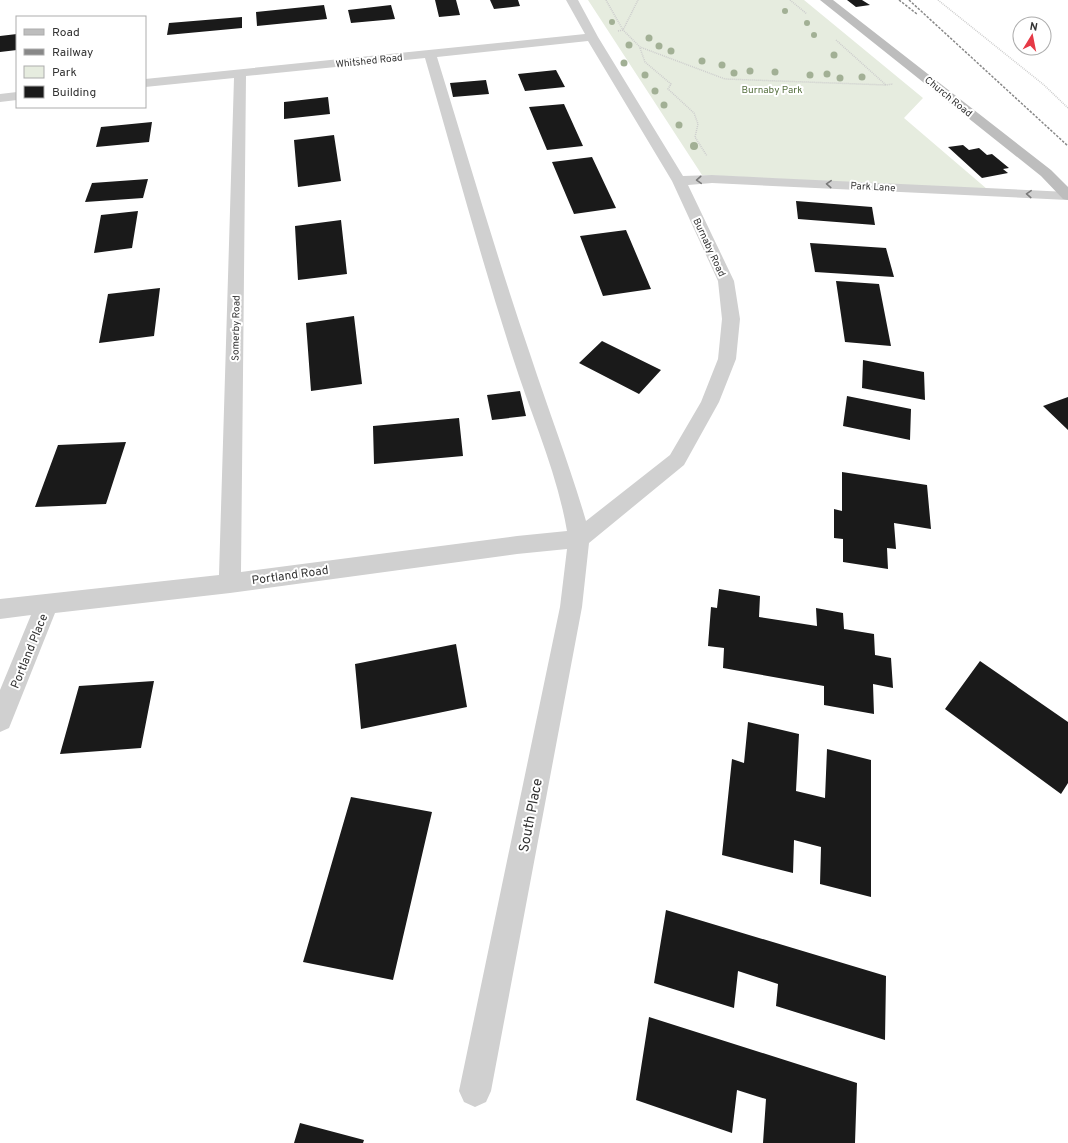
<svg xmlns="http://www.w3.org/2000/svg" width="1068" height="1143" viewBox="0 0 1068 1143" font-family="Overpass,sans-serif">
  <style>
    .green { fill: #e6ecdf }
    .building { fill: #1a1a1a }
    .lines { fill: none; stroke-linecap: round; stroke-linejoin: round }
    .path { stroke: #cdcdcd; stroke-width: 1.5; stroke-dasharray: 1 1; stroke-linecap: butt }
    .minor { fill: #d0d0d0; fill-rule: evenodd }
    .secondary { fill: #bdbdbd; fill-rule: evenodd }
    .rail { stroke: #888; stroke-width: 1.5; stroke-dasharray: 2.5 1.5; stroke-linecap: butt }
    .tree { fill: #a2b095 }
    .oneway { stroke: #7a7a7a }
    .labels { text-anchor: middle; stroke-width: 4; stroke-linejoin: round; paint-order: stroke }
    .far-street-label { font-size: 10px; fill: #333; stroke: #fff }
    .far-park-label { font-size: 10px; fill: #56703f; stroke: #fff }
    .street-label { font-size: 12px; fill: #333; stroke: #fff }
    .near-street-label { font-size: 14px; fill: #333; stroke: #fff }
  </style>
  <rect width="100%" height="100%" fill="#fff"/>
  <!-- green -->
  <path class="green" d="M 588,0 L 804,0 L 923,98 L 904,118 L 987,189 L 702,175 Z"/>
  <!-- building -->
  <path class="building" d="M 435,0 L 456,0 L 460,15 L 439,17 Z
    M 490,0 L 518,0 L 520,6 L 494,9 Z
    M 847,0 L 862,0 L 870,5 L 856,7 Z
    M 324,5 L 327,19 L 257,26 L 256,12 Z
    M 391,5 L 395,19 L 351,23 L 348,10 Z
    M 242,17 L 242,28 L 167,35 L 169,23 Z
    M 17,34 L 17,50 L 0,52 L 0,36 Z
    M 556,70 L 565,87 L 525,91 L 518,74 Z
    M 486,80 L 489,94 L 453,97 L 450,83 Z
    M 328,97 L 330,114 L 284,119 L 284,102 Z
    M 564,104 L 583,146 L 547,150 L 529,107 Z
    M 152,122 L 149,142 L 96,147 L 101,127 Z
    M 334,135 L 341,181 L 298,187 L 294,140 Z
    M 963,145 L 969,150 L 979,148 L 987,155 L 992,154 L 1009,168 L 1003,169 L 1008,173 L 982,178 L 948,147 Z
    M 592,157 L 616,208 L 574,214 L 552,162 Z
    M 148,179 L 143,198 L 85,202 L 92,183 Z
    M 796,201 L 872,207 L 875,225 L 798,219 Z
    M 138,211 L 132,248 L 94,253 L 101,215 Z
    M 341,220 L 347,274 L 298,280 L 295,226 Z
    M 626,230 L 651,289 L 603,296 L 580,236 Z
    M 810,243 L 886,248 L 894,277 L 815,272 Z
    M 836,281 L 879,284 L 891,346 L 845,342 Z
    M 160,288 L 154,336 L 99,343 L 108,294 Z
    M 354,316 L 362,384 L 311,391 L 306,323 Z
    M 602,341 L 661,370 L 639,394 L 579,363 Z
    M 863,360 L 924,372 L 925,400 L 862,388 Z
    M 520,391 L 526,416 L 492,420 L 487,395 Z
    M 847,396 L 911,409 L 910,440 L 843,426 Z
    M 1068,397 L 1068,430 L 1043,406 Z
    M 459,418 L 463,456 L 374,464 L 373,426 Z
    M 126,442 L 106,504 L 35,507 L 58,445 Z
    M 842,472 L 927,485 L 931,529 L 894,523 L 896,549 L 887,548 L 888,569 L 843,562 L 843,539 L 834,538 L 834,509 L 842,511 Z
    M 719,589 L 760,596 L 759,617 L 817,626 L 816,608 L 843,613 L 844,629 L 874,634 L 875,655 L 891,658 L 893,688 L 873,684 L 874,714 L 824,705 L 824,686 L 723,668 L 724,648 L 708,646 L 711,607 L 717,608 Z
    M 456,644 L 467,707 L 361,729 L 355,664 Z
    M 980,661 L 1068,722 L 1068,783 L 1061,794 L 945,709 Z
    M 154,681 L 141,748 L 60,754 L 79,686 Z
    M 748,722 L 799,734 L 796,791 L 825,798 L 827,749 L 871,760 L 871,897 L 820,884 L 821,847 L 794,840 L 793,873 L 722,855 L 732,759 L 744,763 Z
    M 351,797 L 432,812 L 393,980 L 303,962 Z
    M 666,910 L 886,976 L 885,1040 L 776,1006 L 778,984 L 738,971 L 734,1008 L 654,983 Z
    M 649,1017 L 857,1083 L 855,1143 L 763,1143 L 766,1099 L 737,1090 L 732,1133 L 636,1100 Z
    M 300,1123 L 364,1140 L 363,1143 L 294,1143 Z"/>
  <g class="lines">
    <!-- path -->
    <path class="path" d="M 606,0 L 623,30 L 640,47 L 725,79 L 886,85
      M 790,0 L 807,14
      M 938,0 L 1044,85 L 1068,108
      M 618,31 L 623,30 L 638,0
      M 836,40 L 886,85 L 893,84
      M 640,48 L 645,62 L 671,84 L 668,89 L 694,113 L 698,124 L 695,137 L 707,156"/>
    <!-- minor -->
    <path class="minor" d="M 566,0 L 578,0 L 598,37 L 683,176 L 712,175 L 1068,192 L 1068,200 L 712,183 L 688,185 L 734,281 L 740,319 L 736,359 L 719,402 L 684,465 L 589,543 L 582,607 L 491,1091 L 486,1102 L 475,1107 L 464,1102 L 459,1091 L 560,607 L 567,549 L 517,554 L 230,593 L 55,613 L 9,728 L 0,732 L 0,690 L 31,615 L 0,619 L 0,599 L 219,575 L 234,78 L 145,87 L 145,79 L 585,34 ZM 588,41 L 672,181 L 718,281 L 722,319 L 718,359 L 701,402 L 670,455 L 586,521 C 570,466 549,412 531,357 C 497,258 468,157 437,57 ZM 425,58 C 454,158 481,259 513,358 C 531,415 557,472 567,531 L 517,536 L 241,572 L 246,76 Z
      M 17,92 L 17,100 L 0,102 L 0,94 Z"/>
    <!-- secondary -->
    <path class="secondary" d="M 820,0 L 833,0 L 1051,170 L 1068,187 L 1068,200 L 1063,199 L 1041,176 Z"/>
    <!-- rail -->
    <path class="rail" d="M 899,0 L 917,14
      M 909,0 L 1068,146"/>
  </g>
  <!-- trees -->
  <g class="tree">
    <circle cx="785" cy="11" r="3"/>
    <circle cx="612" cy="22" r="3"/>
    <circle cx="807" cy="23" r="3"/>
    <circle cx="814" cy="35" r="3"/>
    <circle cx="649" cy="38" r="3.5"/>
    <circle cx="629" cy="45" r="3.5"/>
    <circle cx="659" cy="46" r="3.5"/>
    <circle cx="671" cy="51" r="3.5"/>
    <circle cx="834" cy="55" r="3.5"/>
    <circle cx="702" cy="61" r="3.5"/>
    <circle cx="624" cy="63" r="3.5"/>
    <circle cx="722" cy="65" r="3.5"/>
    <circle cx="750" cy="71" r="3.5"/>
    <circle cx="775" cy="72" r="3.5"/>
    <circle cx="734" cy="73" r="3.5"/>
    <circle cx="827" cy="74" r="3.5"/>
    <circle cx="645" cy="75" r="3.5"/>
    <circle cx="810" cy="75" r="3.5"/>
    <circle cx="862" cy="77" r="3.5"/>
    <circle cx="840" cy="78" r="3.5"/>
    <circle cx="655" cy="91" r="3.5"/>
    <circle cx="664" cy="105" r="3.5"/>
    <circle cx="679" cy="125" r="3.5"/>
    <circle cx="694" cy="146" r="4"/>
  </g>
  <!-- one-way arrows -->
  <defs><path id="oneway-chevron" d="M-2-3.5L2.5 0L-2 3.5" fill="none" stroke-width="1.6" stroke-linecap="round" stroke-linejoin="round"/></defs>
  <g class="oneway">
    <use href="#oneway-chevron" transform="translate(699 180) rotate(176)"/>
    <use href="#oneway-chevron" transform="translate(829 184) rotate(-177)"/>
    <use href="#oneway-chevron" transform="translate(1029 194) rotate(-177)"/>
  </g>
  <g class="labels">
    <!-- far-street labels -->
    <g class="far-street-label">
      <text transform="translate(369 60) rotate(-6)" y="4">Whitshed Road</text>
      <text transform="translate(949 96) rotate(39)" y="4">Church Road</text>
      <text transform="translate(873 186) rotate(3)" y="4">Park Lane</text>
      <text transform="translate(710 247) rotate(65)" y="4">Burnaby Road</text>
      <text transform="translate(235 328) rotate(-89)" y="4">Somerby Road</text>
    </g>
    <!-- far-park labels -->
    <g class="far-park-label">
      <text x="772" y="93">Burnaby Park</text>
    </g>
    <!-- street labels -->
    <g class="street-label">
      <text transform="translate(290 575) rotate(-8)" y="4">Portland Road</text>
      <text transform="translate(29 651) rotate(-68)" y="4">Portland Place</text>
    </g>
    <!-- near-street labels -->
    <g class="near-street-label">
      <text transform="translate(530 815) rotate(-79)" y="5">South Place</text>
    </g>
  </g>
  <!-- legend -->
  <rect x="16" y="16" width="130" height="92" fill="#ffffff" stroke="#adadad"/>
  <rect x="24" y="29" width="20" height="6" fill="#bdbdbd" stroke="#adadad"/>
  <text x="52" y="36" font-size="12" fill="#333333">Road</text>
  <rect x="24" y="49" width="20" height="6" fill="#888888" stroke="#adadad"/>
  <text x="52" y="56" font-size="12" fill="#333333">Railway</text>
  <rect x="24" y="66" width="20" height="12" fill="#e6ecdf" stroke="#adadad"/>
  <text x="52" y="76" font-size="12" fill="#333333">Park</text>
  <rect x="24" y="86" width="20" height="12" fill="#1a1a1a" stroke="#adadad"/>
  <text x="52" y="96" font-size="12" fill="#333333">Building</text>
  <!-- north arrow -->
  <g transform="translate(1032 36) rotate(10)"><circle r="19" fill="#ffffff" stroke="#adadad"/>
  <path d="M0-3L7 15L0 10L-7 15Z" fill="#e63946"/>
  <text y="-6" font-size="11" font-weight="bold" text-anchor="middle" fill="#333333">N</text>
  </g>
</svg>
